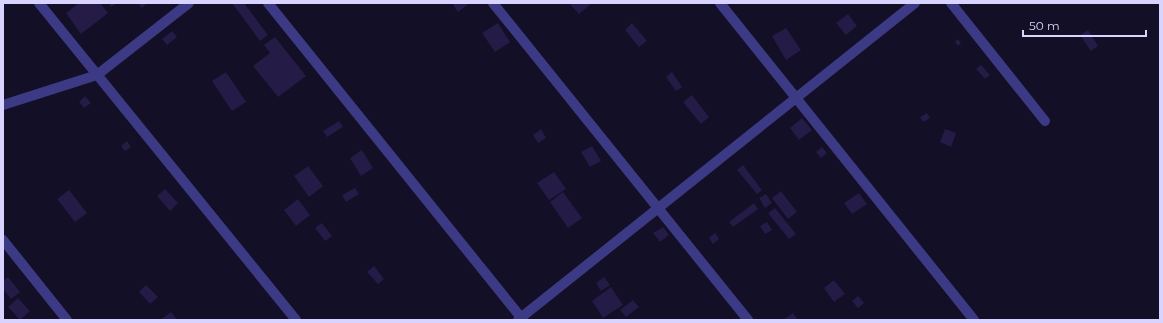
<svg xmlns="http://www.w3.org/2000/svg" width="1163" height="323" viewBox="0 0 1163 323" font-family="Montserrat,sans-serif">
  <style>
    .building { fill: #241b47 }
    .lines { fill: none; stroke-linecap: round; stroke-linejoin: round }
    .minor { stroke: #3d3a85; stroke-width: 10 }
  </style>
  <rect width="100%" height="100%" fill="#130f26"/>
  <!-- building -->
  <path class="building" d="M 79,3 L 100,3 L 108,13 L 81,34 L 66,13 Z
    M 109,3 L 117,3 L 111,7 Z
    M 138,3 L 147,3 L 142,8 Z
    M 232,3 L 244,3 L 268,35 L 260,41 Z
    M 452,3 L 470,3 L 458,12 Z
    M 569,3 L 592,3 L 579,14 Z
    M 848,14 L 857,26 L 846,35 L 836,23 Z
    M 498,23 L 510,42 L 495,52 L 482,33 Z
    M 632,23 L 647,41 L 639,47 L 625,30 Z
    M 786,28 L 801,50 L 786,60 L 772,36 Z
    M 1088,30 L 1098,46 L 1091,51 L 1080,35 Z
    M 172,31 L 177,37 L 167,45 L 162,39 Z
    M 275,37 L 306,76 L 278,97 L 253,66 L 270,53 L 264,45 Z
    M 958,39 L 961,43 L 958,46 L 955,42 Z
    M 981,65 L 990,75 L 985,79 L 976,69 Z
    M 226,72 L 246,102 L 232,111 L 212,81 Z
    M 672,72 L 682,87 L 676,91 L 666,77 Z
    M 692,95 L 709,117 L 701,124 L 683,102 Z
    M 85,96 L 91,103 L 84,108 L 79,102 Z
    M 927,113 L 930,118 L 923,122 L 920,117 Z
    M 802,118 L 812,130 L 799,140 L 790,128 Z
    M 339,121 L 343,127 L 327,137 L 323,131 Z
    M 541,129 L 546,138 L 538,143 L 533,135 Z
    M 945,129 L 956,133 L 951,147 L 940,142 Z
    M 127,141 L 131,147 L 125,151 L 121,146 Z
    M 592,146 L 601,161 L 590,167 L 581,152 Z
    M 822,147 L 827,153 L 821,158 L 816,152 Z
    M 362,150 L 373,168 L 361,176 L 350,158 Z
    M 743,165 L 762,190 L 757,194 L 737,170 Z
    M 308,166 L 323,186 L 309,197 L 294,176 Z
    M 554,172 L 566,189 L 549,200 L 537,183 Z
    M 355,188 L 359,194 L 346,202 L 342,195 Z
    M 165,189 L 178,203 L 170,211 L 157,196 Z
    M 69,190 L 87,213 L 75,222 L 57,199 Z
    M 781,191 L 797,212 L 788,219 L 772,198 Z
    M 563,192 L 582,218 L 568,228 L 550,202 Z
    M 859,193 L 867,204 L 852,214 L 844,203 Z
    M 766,194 L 772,203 L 765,208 L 759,198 Z
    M 298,199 L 310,215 L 296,226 L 284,210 Z
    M 754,203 L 758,209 L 733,227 L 729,222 Z
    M 775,208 L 796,234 L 789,239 L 768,213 Z
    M 767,222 L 772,230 L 765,234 L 760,226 Z
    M 322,223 L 332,236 L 325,241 L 315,228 Z
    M 663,227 L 669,235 L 660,242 L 653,233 Z
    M 715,233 L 719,239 L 713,244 L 709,238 Z
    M 374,266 L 384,279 L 378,284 L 367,272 Z
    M 8,277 L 20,292 L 11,299 L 3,289 L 3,281 Z
    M 604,277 L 610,285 L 601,291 L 596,283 Z
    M 834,280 L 845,294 L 834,302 L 824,288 Z
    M 146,285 L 158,297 L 150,304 L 139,292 Z
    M 611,287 L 623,305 L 603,318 L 592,301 Z
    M 858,296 L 864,303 L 858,308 L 852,301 Z
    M 18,298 L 30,311 L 20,320 L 8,307 Z
    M 633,300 L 639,307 L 626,317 L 620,310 Z
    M 171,312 L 177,320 L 160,320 Z
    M 793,313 L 798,320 L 783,320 Z"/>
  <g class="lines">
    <!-- minor -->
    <path class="minor" d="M 39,3 L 296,320
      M 268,3 L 523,320
      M 493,3 L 748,320
      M 720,3 L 974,320
      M 951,3 L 1045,121
      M 3,105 L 97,75 L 189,3
      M 3,240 L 67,320
      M 518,320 L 915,3"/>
  </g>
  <!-- border -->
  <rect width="1163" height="323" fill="none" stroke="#d9d4ff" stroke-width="8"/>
  <!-- scale -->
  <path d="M1023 30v6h123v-6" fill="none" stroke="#d9d4ff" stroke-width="2"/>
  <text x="1029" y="30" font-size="12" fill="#d9d4ff" stroke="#130f26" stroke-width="3" paint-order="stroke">50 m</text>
</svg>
